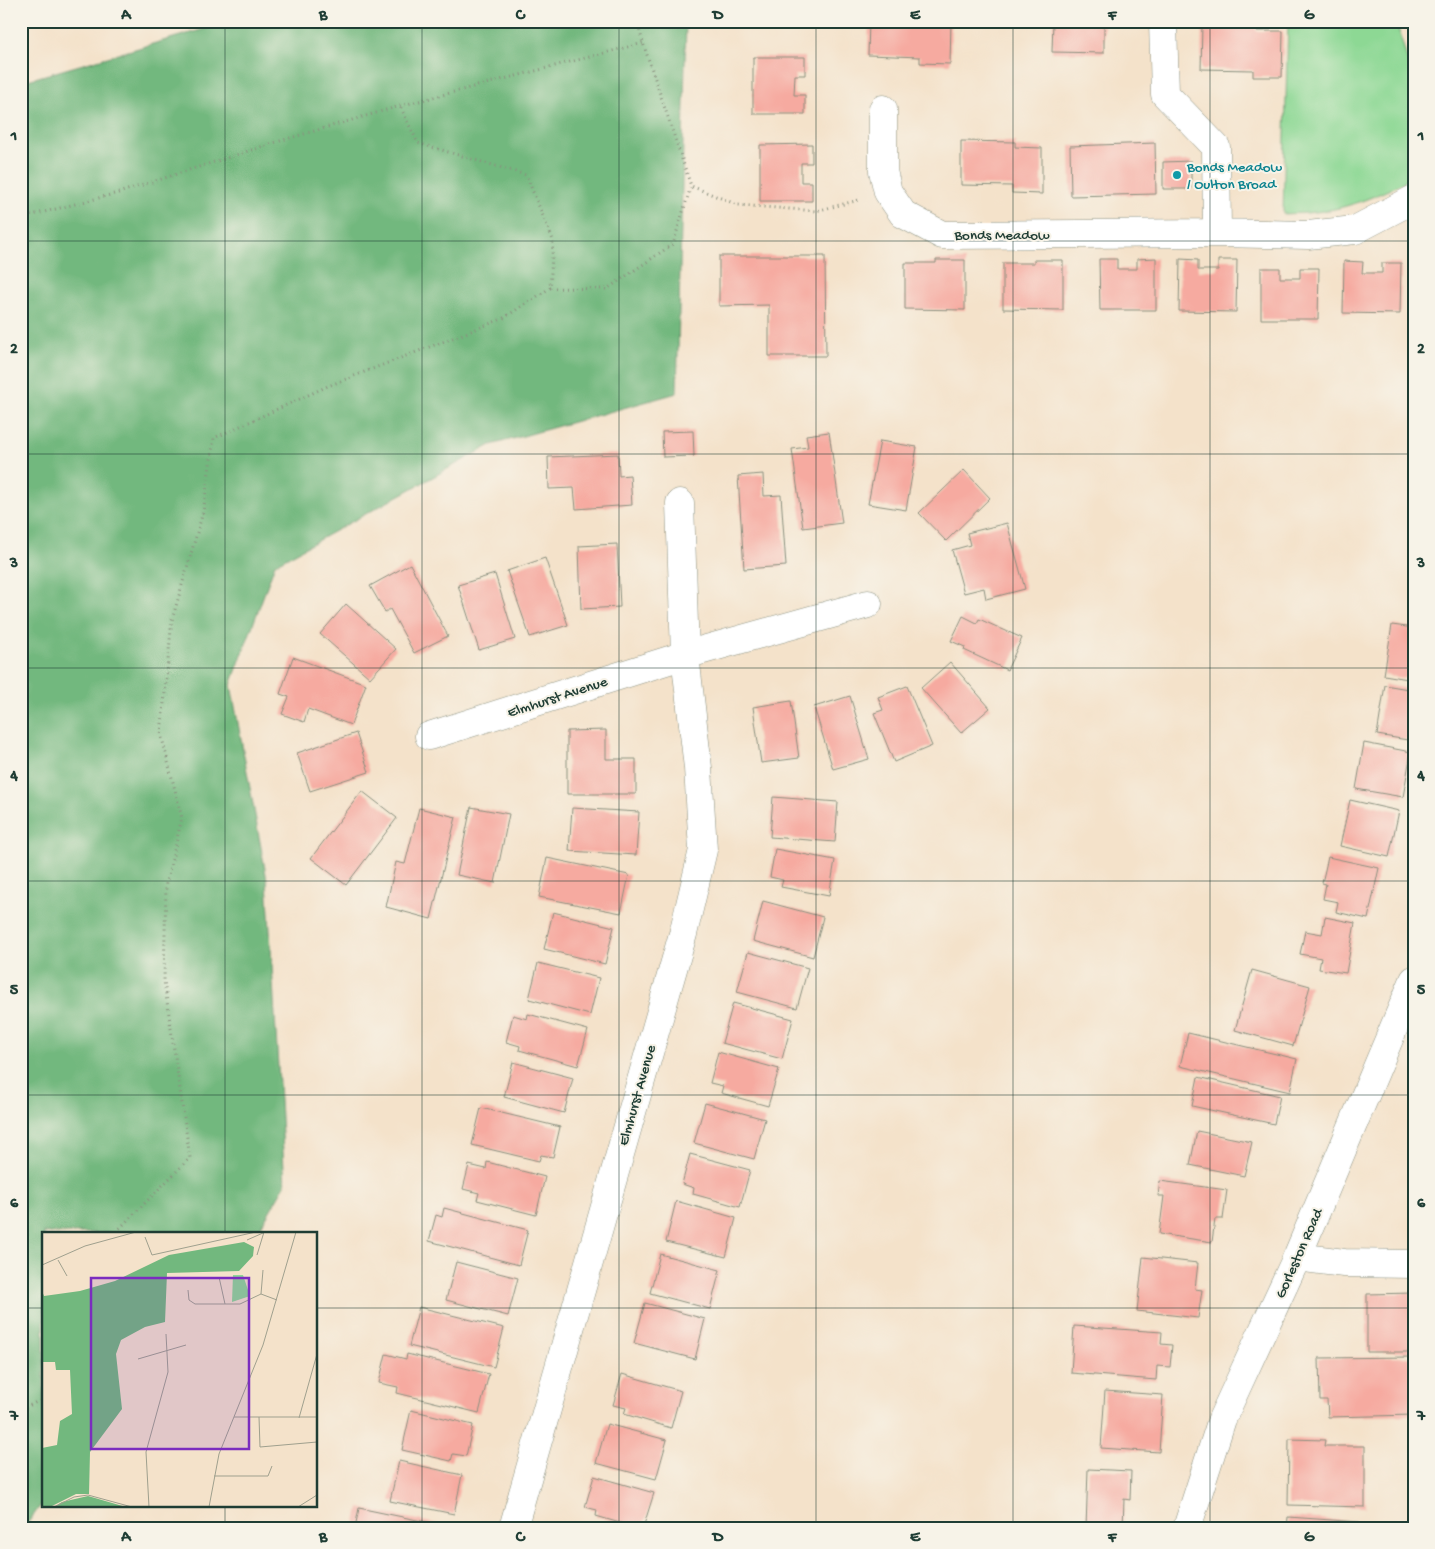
<svg xmlns="http://www.w3.org/2000/svg" width="1435" height="1549" viewBox="0 0 1435 1549" font-family="'Gochi Hand',sans-serif">
  <style>
    .green { fill: #8dd894; stroke: #568a64 }
    .forest { fill: #72b87e; stroke: #487a59 }
    .building { fill: #f6aaa0 }
    .lines { fill: none; stroke-linecap: round; stroke-linejoin: round }
    .minor-casing { stroke: #8a907f; stroke-width: 29 }
    .secondary-casing { stroke: #8a907f; stroke-width: 29 }
    .path { stroke: #8a907f; stroke-width: 3; stroke-dasharray: 1 4; stroke-linecap: butt }
    .minor { stroke: #fff; stroke-width: 28 }
    .secondary { stroke: #fff; stroke-width: 28 }
    .grid { fill: none; stroke: #1f3d34; stroke-width: 1; stroke-opacity: 0.55 }
    .culture-dot { fill: #0f9aa8; stroke: #f7f3e8; stroke-width: 2 }
    .labels { text-anchor: middle; stroke-width: 4; stroke-linejoin: round; paint-order: stroke }
    .culture-label { font-size: 15px; fill: #0d838f; stroke: #f7f3e8; text-anchor: start }
    .street-label { font-size: 15px; fill: #1f3d34; stroke: #f7f3e8 }
    .inset-road { fill: none; stroke: #9fa08e; stroke-width: 1 }
    .view { fill: #7b2cbf; fill-opacity: 0.15; stroke: #7b2cbf; stroke-width: 2.5 }
    .inset-edge { fill: none; stroke: #1f3d34; stroke-width: 2.5 }
    .neatline { fill: none; stroke: #1f3d34; stroke-width: 2 }
    .grid-label { font-size: 16px; text-anchor: middle; font-weight: bold; fill: #1f3d34 }
  </style>
  <rect width="100%" height="100%" fill="#f7f3e8"/>
  <filter id="ink" filterUnits="userSpaceOnUse"><feTurbulence type="fractalNoise" baseFrequency=".02" numOctaves="2"/><feDisplacementMap in="SourceGraphic" scale="10" xChannelSelector="R" yChannelSelector="G"/><feConvolveMatrix kernelMatrix="1 2 1 2 8 2 1 2 1" color-interpolation-filters="sRGB"/></filter>
  <filter id="wash" filterUnits="userSpaceOnUse"><feTurbulence type="fractalNoise" baseFrequency=".0096" numOctaves="4" result="noise"/><feDisplacementMap in="SourceGraphic" scale="20" xChannelSelector="R" yChannelSelector="G"/><feGaussianBlur stdDeviation="1.12" result="paint"/><feColorMatrix in="noise" values="0 0 0 0 0 0 0 0 0 0 0 0 0 0 0 0 0 1.4 0 .05"/><feComposite in="paint" operator="in"/></filter>
  <g filter="url(#wash)">
    <rect width="100%" height="100%" fill="#f4e2ca"/>
    <!-- green -->
    <path class="green" d="M 1288,21 L 1396,21 L 1414,83 L 1414,177 C 1384,193 1349,209 1315,212 C 1304,214 1294,213 1283,214 Z"/>
    <!-- forest -->
    <path class="forest" d="M 224,21 L 686,21 L 677,393 L 491,445 L 275,564 L 231,685 L 267,880 L 285,1185 L 257,1233 L 44,1233 L 44,1501 L 24,1528 L 21,1528 L 21,82 L 218,25 Z"/>
    <g id="blocks">
      <!-- building -->
      <path class="building" d="M 761,21 L 813,21 L 813,24 L 761,24 Z
        M 869,21 L 951,21 L 950,64 L 920,63 L 920,57 L 868,55 Z
        M 1053,21 L 1104,21 L 1104,53 L 1052,52 Z
        M 1202,25 L 1256,26 L 1256,31 L 1283,31 L 1282,77 L 1253,77 L 1253,70 L 1201,69 Z
        M 753,57 L 805,57 L 805,75 L 795,75 L 794,95 L 805,95 L 805,114 L 753,114 Z
        M 961,141 L 1015,142 L 1015,147 L 1042,148 L 1042,194 L 1012,193 L 1012,186 L 961,185 Z
        M 1155,143 L 1156,194 L 1071,196 L 1070,146 Z
        M 812,144 L 812,163 L 801,163 L 801,182 L 812,182 L 812,201 L 760,201 L 760,145 Z
        M 1191,161 L 1191,189 L 1163,189 L 1163,162 Z
        M 719,256 L 825,256 L 826,356 L 769,356 L 769,305 L 719,306 Z
        M 1156,258 L 1156,310 L 1100,310 L 1099,259 L 1117,259 L 1117,269 L 1137,269 L 1137,259 Z
        M 1180,259 L 1198,260 L 1198,270 L 1218,270 L 1218,260 L 1237,260 L 1236,312 L 1179,311 Z
        M 936,260 L 965,260 L 965,310 L 905,309 L 905,263 L 936,263 Z
        M 1034,260 L 1063,260 L 1063,310 L 1003,309 L 1003,263 L 1034,263 Z
        M 1344,261 L 1363,262 L 1362,273 L 1382,273 L 1382,263 L 1401,263 L 1400,314 L 1343,313 Z
        M 1261,268 L 1280,268 L 1280,278 L 1300,278 L 1300,268 L 1319,268 L 1318,319 L 1261,319 Z
        M 693,431 L 694,456 L 663,457 L 662,432 Z
        M 829,432 L 842,523 L 803,528 L 792,449 L 808,447 L 806,435 Z
        M 880,441 L 917,447 L 906,510 L 868,504 Z
        M 618,454 L 619,476 L 630,475 L 632,505 L 576,509 L 574,488 L 549,489 L 548,457 Z
        M 964,470 L 990,498 L 946,541 L 919,513 Z
        M 763,474 L 764,496 L 781,495 L 786,566 L 744,569 L 738,476 Z
        M 1007,523 L 1025,589 L 986,599 L 984,588 L 964,593 L 952,550 L 970,545 L 967,533 Z
        M 617,544 L 620,607 L 581,609 L 579,546 Z
        M 545,558 L 568,625 L 530,637 L 507,571 Z
        M 410,564 L 448,636 L 414,653 L 390,609 L 385,612 L 370,586 Z
        M 495,574 L 515,639 L 479,650 L 458,585 Z
        M 346,604 L 396,649 L 370,678 L 320,634 Z
        M 963,616 L 977,623 L 979,619 L 1022,638 L 1007,670 L 964,650 L 965,647 L 951,641 Z
        M 1392,625 L 1414,628 L 1414,680 L 1384,675 Z
        M 293,657 L 366,684 L 351,725 L 308,709 L 304,722 L 282,714 L 289,697 L 280,694 Z
        M 950,662 L 990,708 L 961,733 L 921,688 Z
        M 1385,685 L 1414,690 L 1414,741 L 1377,735 Z
        M 907,686 L 932,746 L 894,762 L 874,713 L 883,710 L 878,697 Z
        M 850,696 L 869,759 L 833,769 L 814,707 Z
        M 791,701 L 799,758 L 761,763 L 753,707 Z
        M 606,730 L 606,759 L 636,759 L 636,794 L 567,794 L 567,731 Z
        M 356,733 L 369,772 L 310,791 L 297,753 Z
        M 1364,743 L 1411,752 L 1403,797 L 1356,789 Z
        M 362,791 L 397,818 L 346,885 L 311,858 Z
        M 773,797 L 838,802 L 835,842 L 770,837 Z
        M 1350,800 L 1399,811 L 1389,857 L 1340,846 Z
        M 471,807 L 509,814 L 495,883 L 457,875 Z
        M 419,808 L 456,817 L 431,919 L 386,907 L 396,862 L 405,864 Z
        M 572,808 L 639,812 L 636,855 L 569,851 Z
        M 775,849 L 835,860 L 829,896 L 781,887 L 783,880 L 770,877 Z
        M 1328,857 L 1379,868 L 1368,919 L 1336,912 L 1338,902 L 1323,899 L 1326,884 L 1322,883 Z
        M 547,858 L 629,875 L 621,913 L 539,897 Z
        M 763,901 L 823,917 L 813,957 L 753,941 Z
        M 553,912 L 614,927 L 605,964 L 544,949 Z
        M 1325,917 L 1355,923 L 1346,973 L 1319,969 L 1321,958 L 1300,954 L 1305,931 L 1322,934 Z
        M 748,952 L 808,968 L 797,1008 L 737,992 Z
        M 538,963 L 599,978 L 590,1015 L 529,999 Z
        M 1252,970 L 1310,986 L 1293,1046 L 1235,1030 Z
        M 733,1003 L 793,1019 L 782,1059 L 722,1043 Z
        M 528,1014 L 588,1030 L 578,1066 L 519,1050 L 520,1046 L 506,1042 L 513,1015 L 527,1019 Z
        M 1188,1033 L 1297,1059 L 1290,1092 L 1180,1066 Z
        M 718,1052 L 779,1069 L 768,1106 L 721,1093 L 723,1086 L 710,1083 Z
        M 513,1062 L 573,1078 L 564,1113 L 504,1097 Z
        M 1198,1077 L 1280,1096 L 1274,1124 L 1192,1106 Z
        M 705,1103 L 765,1119 L 754,1159 L 694,1143 Z
        M 481,1108 L 560,1127 L 553,1157 L 541,1155 L 539,1161 L 472,1145 Z
        M 1197,1131 L 1252,1142 L 1244,1176 L 1190,1165 Z
        M 690,1154 L 750,1170 L 740,1207 L 693,1194 L 694,1188 L 682,1184 Z
        M 487,1162 L 545,1177 L 536,1215 L 477,1200 L 479,1193 L 463,1189 L 469,1165 L 486,1169 Z
        M 1160,1181 L 1227,1190 L 1223,1219 L 1215,1219 L 1212,1242 L 1159,1234 L 1164,1196 L 1158,1196 Z
        M 676,1201 L 736,1218 L 726,1257 L 666,1242 Z
        M 444,1208 L 528,1230 L 519,1265 L 429,1241 L 436,1215 L 442,1217 Z
        M 660,1254 L 720,1270 L 710,1309 L 650,1293 Z
        M 1143,1257 L 1198,1263 L 1195,1289 L 1202,1290 L 1198,1318 L 1137,1311 Z
        M 456,1262 L 518,1278 L 508,1316 L 446,1300 Z
        M 1414,1293 L 1414,1352 L 1367,1352 L 1367,1294 Z
        M 645,1303 L 705,1319 L 695,1359 L 634,1343 Z
        M 419,1307 L 504,1328 L 494,1367 L 409,1346 Z
        M 1074,1326 L 1162,1332 L 1161,1344 L 1172,1345 L 1170,1367 L 1157,1366 L 1156,1380 L 1071,1373 Z
        M 386,1354 L 406,1359 L 407,1354 L 489,1374 L 479,1413 L 397,1393 L 398,1387 L 379,1383 Z
        M 1414,1357 L 1414,1415 L 1328,1417 L 1327,1400 L 1320,1400 L 1319,1358 Z
        M 622,1374 L 681,1391 L 671,1428 L 624,1414 L 626,1408 L 613,1405 Z
        M 1105,1391 L 1163,1395 L 1159,1452 L 1101,1448 Z
        M 411,1410 L 473,1425 L 466,1456 L 453,1454 L 451,1461 L 402,1450 Z
        M 607,1424 L 667,1440 L 656,1479 L 596,1463 Z
        M 1289,1439 L 1325,1440 L 1324,1446 L 1365,1446 L 1365,1507 L 1288,1505 Z
        M 399,1461 L 462,1475 L 454,1514 L 390,1501 Z
        M 1088,1469 L 1131,1471 L 1130,1500 L 1124,1499 L 1123,1528 L 1086,1528 Z
        M 594,1476 L 654,1493 L 643,1528 L 637,1528 L 596,1516 L 597,1510 L 585,1507 Z
        M 359,1508 L 451,1527 L 451,1528 L 355,1528 Z
        M 1288,1517 L 1360,1522 L 1359,1528 L 1287,1528 Z"/>
    </g>
  </g>
  <g filter="url(#ink)">
    <use href="#blocks" fill-opacity="0" stroke="#8a907f" stroke-width="1"/>
    <g class="lines">
      <!-- minor casing -->
      <g class="minor-casing">
        <path id="minor" d="M 1163,21 L 1165,94 L 1216,147 L 1217,233
          M 883,109 L 883,171 L 888,192 L 903,214 L 942,235 L 1217,233 L 1308,235 L 1355,230 L 1414,199
          M 429,736 L 685,655 L 868,604
          M 1297,1257 L 1344,1263 L 1414,1264
          M 513,1528 L 683,934 L 703,850 L 698,768 L 685,655 L 680,503"/>
      </g>
      <!-- secondary casing -->
      <g class="secondary-casing">
        <path id="secondary" d="M 1187,1528 L 1222,1419 L 1297,1257 L 1414,980"/>
      </g>
      <!-- path -->
      <path class="path" d="M 637,21 L 643,43 L 691,186 L 738,205 L 816,211 L 859,200
        M 21,218 L 118,193 L 273,143 L 400,106 L 643,43
        M 550,288 L 607,289 L 673,244 L 691,186
        M 118,1233 L 119,1229 L 190,1158 L 164,981 L 166,884 L 182,818 L 161,734 L 172,620 L 203,512 L 214,438 L 328,386 L 502,319 L 550,288 L 553,240 L 526,175 L 418,143 L 400,106
        M 21,1410 L 44,1398"/>
      <!-- minor -->
      <use href="#minor" class="minor"/>
      <!-- secondary -->
      <use href="#secondary" class="secondary"/>
    </g>
  </g>
  <!-- grid -->
  <path class="grid" d="M 225,21 L 225,1233M 422,21 L 422,1528M 619,21 L 619,1528M 816,21 L 816,1528M 1013,21 L 1013,1528M 1210,21 L 1210,1528M 21,241 L 1414,241M 21,454 L 1414,454M 21,668 L 1414,668M 21,881 L 1414,881M 21,1095 L 1414,1095M 21,1308 L 44,1308M 316,1308 L 1414,1308M 225,1505 L 225,1528"/>
  <!-- markers -->
  <circle class="culture-dot" cx="1177" cy="175" r="5"/>
  <g class="labels">
    <!-- culture labels -->
    <g class="culture-label">
      <text x="1187" y="171">Bonds Meadow<tspan x="1187" dy="17">/ Oulton Broad</tspan></text>
    </g>
    <!-- street labels -->
    <g class="street-label">
      <text x="1002" y="239">Bonds Meadow</text>
      <text transform="translate(557 696) rotate(-18)" y="5">Elmhurst Avenue</text>
      <text transform="translate(636 1095) rotate(-74)" y="5">Elmhurst Avenue</text>
      <text transform="translate(1298 1253) rotate(-66)" y="5">Gorleston Road</text>
    </g>
  </g>
  <!-- overview -->
  <g transform="translate(42 1232)">
    <rect width="275" height="275" fill="#f4e2ca"/>
    <path d="M 191,43 L 201,43 L 208,64 L 190,70 Z" fill="#8dd894"/>
    <path d="M 202,10 L 212,15 L 211,24 L 197,39 L 125,41 L 123,90 L 103,95 L 79,108 L 74,122 L 80,177 L 48,220 L 47,262 L 34,262 L 8,275 L 0,275 L 0,216 L 15,213 L 18,189 L 30,182 L 28,138 L 14,138 L 13,130 L 0,130 L 0,59 L 2,64 L 38,59 L 73,49 L 127,23 ZM 46,264 L 84,275 L 12,275 L 20,270 Z" fill="#72b87e"/>
    <path class="inset-road" d="M 103,5 L 110,23 L 214,0M 205,8 L 221,1M 215,23 L 222,0M 16,28 L 25,44M 0,33 L 43,14 L 94,0M 177,45 L 183,72M 146,58 L 147,68 L 153,72 L 198,72 L 219,62 L 235,68M 219,62 L 221,38M 96,127 L 144,113M 192,185 L 275,185M 217,185 L 218,215 L 275,210M 257,186 L 275,122M 172,244 L 226,244 L 230,234M 12,275 L 32,265 L 46,263 L 90,275M 107,275 L 104,220 L 126,140 L 124,102M 167,275 L 177,222 L 221,113 L 254,0M 256,275 L 275,263"/>
    <path class="view" d="M 49,46 L 207,46 L 207,217 L 49,217 Z"/>
    <rect width="275" height="275" class="inset-edge"/>
  </g>
  <!-- margin -->
  <rect width="1435" height="1549" fill="none" stroke="#f7f3e8" stroke-width="55"/>
  <rect x="28" y="28" width="1380" height="1494" class="neatline"/>
  <g class="grid-label">
    <text x="126" y="19">A</text>
    <text x="323" y="19">B</text>
    <text x="520" y="19">C</text>
    <text x="718" y="19">D</text>
    <text x="915" y="19">E</text>
    <text x="1112" y="19">F</text>
    <text x="1309" y="19">G</text>
    <text x="14" y="140">1</text>
    <text x="1421" y="140">1</text>
    <text x="14" y="353">2</text>
    <text x="1421" y="353">2</text>
    <text x="14" y="567">3</text>
    <text x="1421" y="567">3</text>
    <text x="14" y="780">4</text>
    <text x="1421" y="780">4</text>
    <text x="14" y="994">5</text>
    <text x="1421" y="994">5</text>
    <text x="14" y="1207">6</text>
    <text x="1421" y="1207">6</text>
    <text x="14" y="1420">7</text>
    <text x="1421" y="1420">7</text>
    <text x="126" y="1541">A</text>
    <text x="323" y="1541">B</text>
    <text x="520" y="1541">C</text>
    <text x="718" y="1541">D</text>
    <text x="915" y="1541">E</text>
    <text x="1112" y="1541">F</text>
    <text x="1309" y="1541">G</text>
  </g>
</svg>
